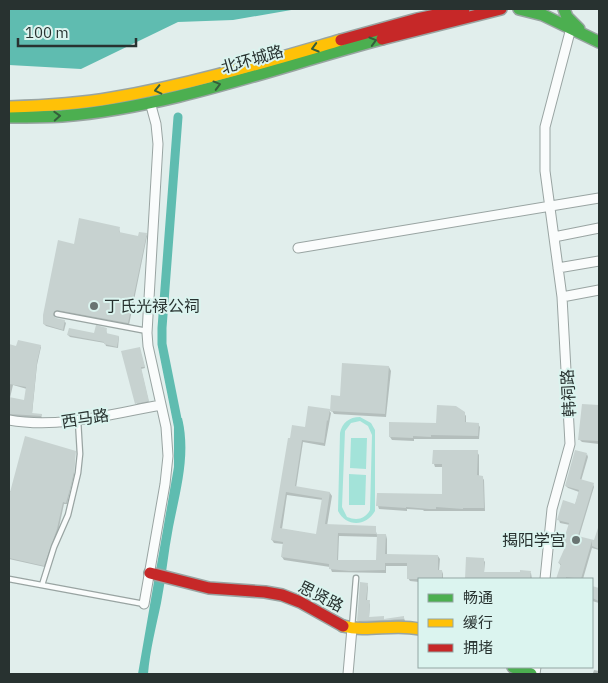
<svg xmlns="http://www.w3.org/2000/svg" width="608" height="683" viewBox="0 0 608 683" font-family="'IBM Plex Sans','Noto Sans SC',sans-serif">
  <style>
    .green { fill: #a3e3d9; fill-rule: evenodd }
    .water { fill: #5fbcb0 }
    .shadow { fill: #0003; fill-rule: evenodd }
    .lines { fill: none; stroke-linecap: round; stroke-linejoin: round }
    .canal { stroke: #5fbcb0; stroke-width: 9 }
    .building { fill: #c7d2d0; fill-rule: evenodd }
    .lane-casing { stroke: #99a4a2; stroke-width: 7 }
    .street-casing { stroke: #99a4a2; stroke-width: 11 }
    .fast-casing { stroke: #99a4a2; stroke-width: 14 }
    .slow-casing { stroke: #99a4a2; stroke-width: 14 }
    .jam-casing { stroke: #99a4a2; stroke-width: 14 }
    .lane { stroke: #fafcfc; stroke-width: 4.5 }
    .street { stroke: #fafcfc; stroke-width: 9 }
    .fast { stroke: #4caf50; stroke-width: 11 }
    .slow { stroke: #ffc107; stroke-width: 11 }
    .jam { stroke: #c62828; stroke-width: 11 }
    .oneway { stroke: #355e3b }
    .poi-dot { fill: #697472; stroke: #dbf4ef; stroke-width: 2 }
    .labels { text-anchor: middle; stroke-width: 4; stroke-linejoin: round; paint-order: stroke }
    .street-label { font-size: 16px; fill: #283230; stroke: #dbf4ef }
    .poi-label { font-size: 16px; fill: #283230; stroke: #dbf4ef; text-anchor: start }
  </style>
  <rect width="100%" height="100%" fill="#e1eeec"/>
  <!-- green -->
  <path class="green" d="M 360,417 L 371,423 L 375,430 L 375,511 C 366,527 346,527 338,511 L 340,433 C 342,423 349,417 360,417 ZM 360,421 L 368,426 L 372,435 L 370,510 C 365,519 357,521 347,517 L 342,507 L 345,431 L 351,423 Z
    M 351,438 L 367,438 L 366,469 L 350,468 Z
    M 349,474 L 366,475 L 365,505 L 349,505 Z"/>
  <!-- water -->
  <path class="water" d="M 9,9 L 297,9 L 233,20 L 178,22 L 81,69 L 9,65 Z
    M 182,418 C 191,455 180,491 173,527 C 168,552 166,578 161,603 C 156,627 150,650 148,674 L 138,674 L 174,467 L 174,419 Z"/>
  <!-- shadow -->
  <path class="shadow" d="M 119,228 L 120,233 L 139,237 L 146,234 L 147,236 L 129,325 L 56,312 L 54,318 L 64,321 L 66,323 L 64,331 L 46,326 L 44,324 L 75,245 Z
    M 106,329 L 107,335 L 119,337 L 118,348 L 106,346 L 105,343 L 70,337 L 68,335 L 95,335 Z
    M 9,345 L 17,348 L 40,346 L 41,347 L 37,365 L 32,414 L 41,415 L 42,418 L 9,416 ZM 13,385 L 27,389 L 25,402 L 10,398 Z
    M 140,350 L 145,368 L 141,369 L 149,403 L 137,405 Z
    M 389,367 L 391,371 L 386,417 L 334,414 L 332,411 L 331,412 L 332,396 L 341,397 Z
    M 584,405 L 599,407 L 599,444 L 582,442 L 579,439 Z
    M 329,410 L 331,413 L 325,446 L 303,442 L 296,488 L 330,493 L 332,496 L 327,526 L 375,528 L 377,535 L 386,535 L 387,539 L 387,555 L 438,556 L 440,559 L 439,571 L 442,571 L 443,574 L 443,579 L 419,579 L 419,582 L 410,581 L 408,578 L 408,566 L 386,566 L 386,573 L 332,572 L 330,567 L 284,560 L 282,557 L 283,544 L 274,543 L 272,540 L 293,426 L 306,428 ZM 287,495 L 323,500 L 317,535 L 282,529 ZM 339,536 L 378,537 L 377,561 L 338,562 Z
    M 464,413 L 466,416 L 466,424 L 478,424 L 480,427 L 479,439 L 414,439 L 414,441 L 392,440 L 390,437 L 438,424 Z
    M 75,452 L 74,475 L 70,491 L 67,504 L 64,504 L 58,532 L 45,567 L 9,559 L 9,491 L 11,491 Z
    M 477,452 L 479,455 L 479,477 L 482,477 L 484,480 L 485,511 L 424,511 L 423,510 L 407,509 L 407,511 L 379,509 L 378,506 L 443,496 L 444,467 L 435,467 L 434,464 Z
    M 587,454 L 588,457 L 581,481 L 593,484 L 594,487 L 579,537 L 595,542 L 599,527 L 599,550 L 592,548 L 583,579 L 558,579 L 561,566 L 559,563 L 567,544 L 565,541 L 570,525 L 560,523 L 559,520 L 575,505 L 579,492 L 568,488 L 566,486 Z
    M 467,559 L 483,559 L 485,562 L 484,573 L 531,573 L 532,579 L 467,579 Z
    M 367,584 L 368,587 L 367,601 L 370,604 L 369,618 L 383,617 L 384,620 L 404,618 L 405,621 L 359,623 L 358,620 Z
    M 592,587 L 599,589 L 599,603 L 592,601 Z
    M 594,670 L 599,671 L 599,674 L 591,674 L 593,673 Z"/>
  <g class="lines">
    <!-- canal -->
    <path class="canal" d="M 178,117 L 162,328 L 162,344 L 179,429"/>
  </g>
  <!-- building -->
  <path class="building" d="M 79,218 L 120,227 L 119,232 L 138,236 L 139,232 L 147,233 L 128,323 L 57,310 L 54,312 L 53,315 L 56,318 L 65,320 L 63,330 L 43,324 L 43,315 L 58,240 L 74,244 Z
    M 96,325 L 107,328 L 106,333 L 119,336 L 117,347 L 104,344 L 104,342 L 67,335 L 69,328 L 94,333 Z
    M 18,340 L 41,345 L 37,362 L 32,413 L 42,414 L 42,416 L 9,414 L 9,397 L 24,400 L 26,387 L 9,384 L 9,344 L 16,346 Z
    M 140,347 L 145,367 L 141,367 L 149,401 L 135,404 L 121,351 Z
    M 342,363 L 389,366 L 385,414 L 330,411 L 331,395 L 340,396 Z
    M 582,404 L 599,405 L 599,441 L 578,440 Z
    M 437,405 L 456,406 L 465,412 L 465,422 L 479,423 L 478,436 L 431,435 L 431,437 L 413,436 L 413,438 L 389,437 L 389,422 L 436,423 Z
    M 308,406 L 330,409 L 328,421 L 327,420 L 324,443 L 302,440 L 295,486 L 330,492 L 325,524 L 376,526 L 376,534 L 338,533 L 337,560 L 376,560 L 377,534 L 386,534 L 385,554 L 438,555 L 438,570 L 442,570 L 442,579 L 407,579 L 407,563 L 385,563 L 385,570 L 349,571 L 329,569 L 329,564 L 281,557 L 283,542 L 271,540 L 288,438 L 290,438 L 292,425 L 305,427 ZM 286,492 L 322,498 L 316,534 L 280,528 Z
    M 25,436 L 76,451 L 74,472 L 70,489 L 66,503 L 63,502 L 57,529 L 44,566 L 9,558 L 9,496 Z
    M 433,450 L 478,450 L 477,475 L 483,476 L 484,508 L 463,508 L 463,509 L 436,507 L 436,509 L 429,509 L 406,507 L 406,508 L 376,506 L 377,493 L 442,494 L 442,464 L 432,464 Z
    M 575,450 L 587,453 L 580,479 L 594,483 L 578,536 L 594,540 L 598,528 L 599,528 L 599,549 L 592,546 L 592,541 L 581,579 L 566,577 L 566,579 L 556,579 L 561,564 L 558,563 L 567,543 L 563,542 L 569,523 L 557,520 L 563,500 L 575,504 L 579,490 L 565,486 Z
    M 466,557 L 484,558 L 484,572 L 520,572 L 520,570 L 531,571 L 530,579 L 465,579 Z
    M 360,582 L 368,583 L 366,600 L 370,600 L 369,617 L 384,616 L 384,619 L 404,616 L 404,619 L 357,621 Z
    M 592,586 L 599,588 L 599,601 L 592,598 Z"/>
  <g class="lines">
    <!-- lane casing -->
    <g class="lane-casing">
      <path id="lane" d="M 57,314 L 147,331
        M 9,579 L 144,604
        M 42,585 L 54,547 L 68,515 L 78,473 L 80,454 L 78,420
        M 352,627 L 356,578"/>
    </g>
    <!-- street casing -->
    <g class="street-casing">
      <path id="street" d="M 554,237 L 599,228
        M 298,248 L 599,198
        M 558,268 L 599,261
        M 562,297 L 599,290
        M 9,420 C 59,429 111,414 161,405
        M 545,579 L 552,509 L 570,444 L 562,297 L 545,171 L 545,127 L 571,28
        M 144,604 L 165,484 L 168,456 L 166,427 L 148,346 L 147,333 L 158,144 L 156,124 L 150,102
        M 348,674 L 352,628
        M 535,674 L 536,667"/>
    </g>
    <!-- fast casing -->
    <g class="fast-casing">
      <path id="fast" d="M 519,9 L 543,15 L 599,42
        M 564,9 L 567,17 L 579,29
        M 9,117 C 27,117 44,117 62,116 C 172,107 276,67 382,39
        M 513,667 L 531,674"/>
    </g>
    <!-- slow casing -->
    <g class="slow-casing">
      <path id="slow" d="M 9,107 C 43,106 78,104 112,98 C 189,85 265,62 341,40
        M 343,626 C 368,633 393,623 419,629"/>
    </g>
    <!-- jam casing -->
    <g class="jam-casing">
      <path id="jam" d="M 382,39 L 501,9
        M 341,40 L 417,19 L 464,9
        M 150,573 L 209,588 L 265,592 L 282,595 L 300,602 L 343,626"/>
    </g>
    <!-- lane -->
    <use href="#lane" class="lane"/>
    <!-- street -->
    <use href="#street" class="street"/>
    <!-- fast -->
    <use href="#fast" class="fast"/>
    <!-- slow -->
    <use href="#slow" class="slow"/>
    <!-- jam -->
    <use href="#jam" class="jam"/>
  </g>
  <!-- one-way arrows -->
  <defs><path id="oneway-chevron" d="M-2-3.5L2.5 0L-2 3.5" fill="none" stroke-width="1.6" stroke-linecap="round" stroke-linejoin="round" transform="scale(1.25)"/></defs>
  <g class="oneway">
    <use href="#oneway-chevron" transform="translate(373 41) rotate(-16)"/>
    <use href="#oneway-chevron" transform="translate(315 48) rotate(164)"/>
    <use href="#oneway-chevron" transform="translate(217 85) rotate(-15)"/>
    <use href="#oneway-chevron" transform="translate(158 90) rotate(167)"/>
    <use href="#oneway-chevron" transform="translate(57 116) rotate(-3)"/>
  </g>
  <!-- markers -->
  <g class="poi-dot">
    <circle cx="94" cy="306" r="5"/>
    <circle cx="576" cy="540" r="5"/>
  </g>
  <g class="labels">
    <!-- street labels -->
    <g class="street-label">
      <text transform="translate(252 59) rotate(-16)" y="6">北环城路</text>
      <text transform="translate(568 393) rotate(-93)" y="6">韩祠路</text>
      <text transform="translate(85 418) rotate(-9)" y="6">西马路</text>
      <text transform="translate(321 596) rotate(27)" y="6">思贤路</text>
    </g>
    <!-- poi labels -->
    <g class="poi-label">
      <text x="104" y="312">丁氏光禄公祠</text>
      <text x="566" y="546" text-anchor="end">揭阳学宫</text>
    </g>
  </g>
  <!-- border -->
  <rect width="608" height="683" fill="none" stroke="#283230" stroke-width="20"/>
  <!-- legend -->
  <rect x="418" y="578" width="175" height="90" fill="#dbf4ef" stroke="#93a6a3"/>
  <rect x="428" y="594" width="25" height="8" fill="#4caf50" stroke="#93a6a3"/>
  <text x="463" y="603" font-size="15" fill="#283230">畅通</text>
  <rect x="428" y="619" width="25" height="8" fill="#ffc107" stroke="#93a6a3"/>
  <text x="463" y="628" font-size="15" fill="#283230">缓行</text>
  <rect x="428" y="644" width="25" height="8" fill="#c62828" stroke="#93a6a3"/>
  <text x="463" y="653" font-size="15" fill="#283230">拥堵</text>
  <!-- scale -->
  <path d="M18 38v8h118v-8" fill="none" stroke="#283230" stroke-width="2.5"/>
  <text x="25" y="38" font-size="15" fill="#283230" stroke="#dbf4ef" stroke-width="4" paint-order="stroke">100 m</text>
</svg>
